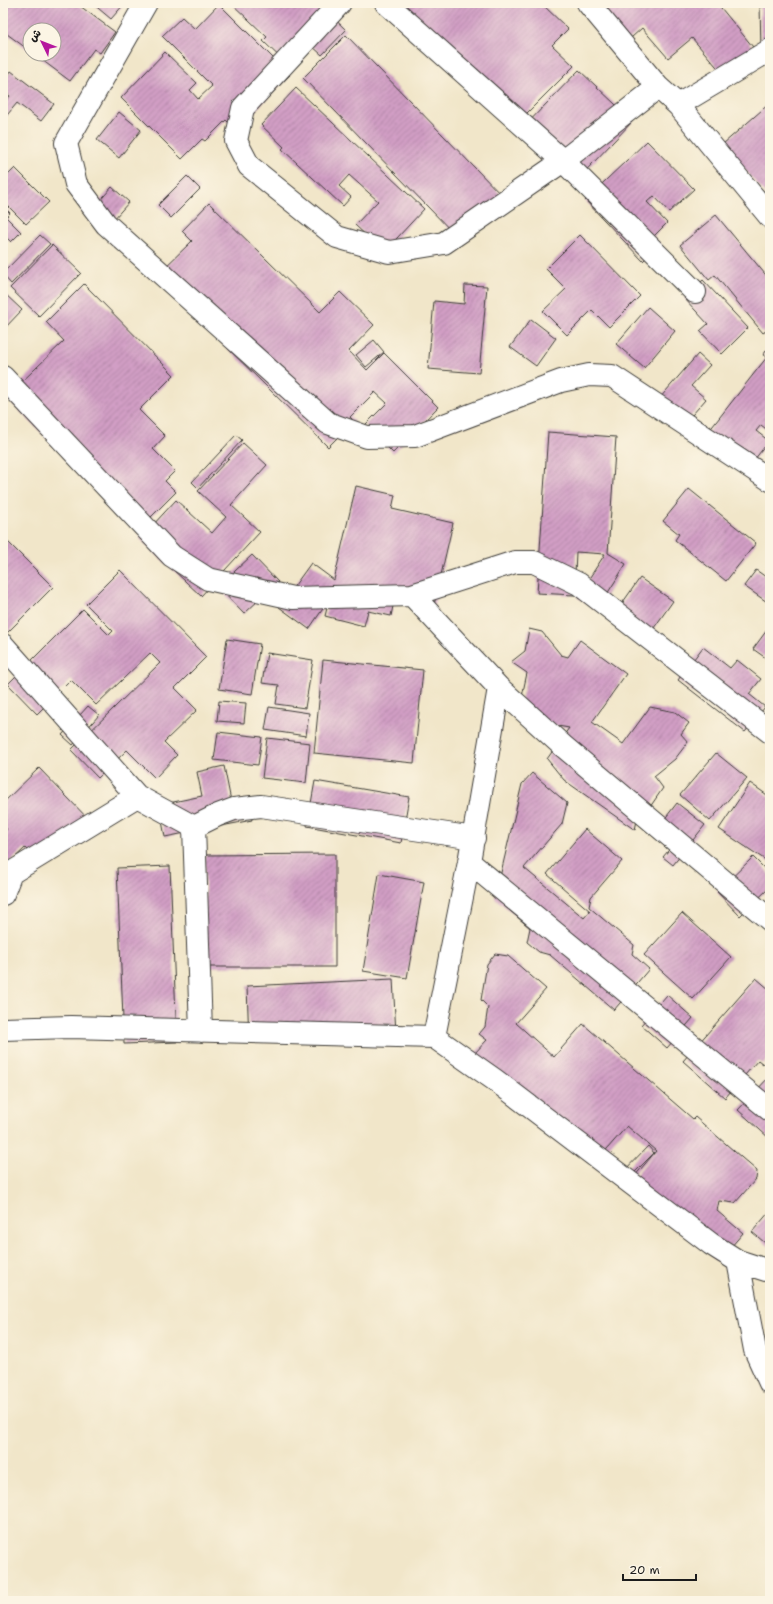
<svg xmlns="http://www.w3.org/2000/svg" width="773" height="1604" viewBox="0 0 773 1604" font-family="'Shantell Sans','Playpen Sans Arabic',sans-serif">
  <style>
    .building { fill: url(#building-hatch) }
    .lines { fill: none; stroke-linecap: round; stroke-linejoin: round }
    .minor-casing { stroke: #3c3a36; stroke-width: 24 }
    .minor { stroke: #fff; stroke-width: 22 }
  </style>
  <defs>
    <pattern id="building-hatch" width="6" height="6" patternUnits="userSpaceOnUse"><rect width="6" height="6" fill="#d19ec5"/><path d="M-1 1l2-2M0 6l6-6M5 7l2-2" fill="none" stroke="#a9809f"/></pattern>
  </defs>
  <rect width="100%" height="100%" fill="#fcf5e5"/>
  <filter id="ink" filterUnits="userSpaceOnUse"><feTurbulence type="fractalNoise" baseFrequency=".025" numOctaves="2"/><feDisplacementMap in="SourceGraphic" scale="8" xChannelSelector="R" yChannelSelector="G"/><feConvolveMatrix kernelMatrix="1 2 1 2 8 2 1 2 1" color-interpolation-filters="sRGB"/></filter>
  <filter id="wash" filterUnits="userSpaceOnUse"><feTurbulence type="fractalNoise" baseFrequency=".012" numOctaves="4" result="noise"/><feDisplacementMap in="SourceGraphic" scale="16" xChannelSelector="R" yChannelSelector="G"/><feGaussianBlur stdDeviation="0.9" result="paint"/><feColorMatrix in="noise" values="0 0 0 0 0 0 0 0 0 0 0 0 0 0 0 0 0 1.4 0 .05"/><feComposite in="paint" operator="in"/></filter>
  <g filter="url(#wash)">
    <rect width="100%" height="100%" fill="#f1e6c9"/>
    <g id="blocks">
      <!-- building -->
      <path class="building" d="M 5,3 L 76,3 L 115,32 L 100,53 L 94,49 L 70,81 L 34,54 L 54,54 L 54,30 L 30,30 L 30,51 L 3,31 L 3,6 Z
        M 92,3 L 125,3 L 111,19 Z
        M 231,3 L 318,3 L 346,30 L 322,55 L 311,45 L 290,67 L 263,41 L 267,37 Z
        M 395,3 L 541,3 L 568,29 L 552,45 L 574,66 L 519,121 Z
        M 605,3 L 617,3 L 619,5 L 621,3 L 717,3 L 753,47 L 722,73 L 692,38 L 668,58 L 642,28 L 621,47 L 593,14 Z
        M 760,3 L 770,3 L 770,50 L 761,51 Z
        M 219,4 L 290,75 L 236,130 L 226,120 L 205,141 L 202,139 L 182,159 L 121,98 L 165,52 L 197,83 L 190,90 L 198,99 L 212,86 L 162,36 L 182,17 L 195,29 Z
        M 346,35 L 507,201 L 459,239 L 303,78 Z
        M 579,70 L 633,121 L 572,185 L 518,133 Z
        M 11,71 L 54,104 L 41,121 L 17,103 L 3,120 L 3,102 L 4,103 L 10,96 L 3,90 L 3,82 Z
        M 296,88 L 424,209 L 384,252 L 355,225 L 378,201 L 349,175 L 339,186 L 351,197 L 343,206 L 282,149 L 284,147 L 261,125 Z
        M 770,103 L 770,199 L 723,144 Z
        M 119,112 L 141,130 L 119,158 L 97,140 Z
        M 647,141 L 694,189 L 669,212 L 654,196 L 647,202 L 667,223 L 653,237 L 660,244 L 643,261 L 585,200 Z
        M 15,168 L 49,202 L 26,224 L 3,201 L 3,180 Z
        M 187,176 L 200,189 L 171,218 L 158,205 Z
        M 112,187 L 129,202 L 113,220 L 96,205 Z
        M 209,203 L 320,312 L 340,292 L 374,325 L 349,351 L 367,370 L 384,353 L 438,407 L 393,453 L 365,425 L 387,403 L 375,392 L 350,417 L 354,421 L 328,447 L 206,327 L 158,274 L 192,241 L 182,231 Z
        M 3,206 L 10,213 L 6,217 L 21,232 L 11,242 L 3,234 Z
        M 716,215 L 770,280 L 770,328 L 763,333 L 715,275 L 709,280 L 680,245 Z
        M 40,235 L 50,244 L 11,284 L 3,275 L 3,273 Z
        M 580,235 L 640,296 L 609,327 L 592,310 L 567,335 L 543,311 L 566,289 L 546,269 Z
        M 52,245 L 81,273 L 39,316 L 10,288 Z
        M 703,280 L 748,328 L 722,354 L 700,331 L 708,324 L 684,298 Z
        M 84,284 L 174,375 L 139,410 L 165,436 L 153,449 L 175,471 L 165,481 L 176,492 L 138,530 L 6,397 L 64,341 L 46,322 Z
        M 465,285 L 487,286 L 479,373 L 428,369 L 434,301 L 464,304 Z
        M 3,292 L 22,310 L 3,330 Z
        M 648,307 L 675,331 L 644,368 L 616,344 Z
        M 531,319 L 556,338 L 536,366 L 510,347 Z
        M 374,340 L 384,352 L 366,367 L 356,355 Z
        M 770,346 L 770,432 L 761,425 L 756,431 L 769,441 L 747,469 L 705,436 L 767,357 L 763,355 Z
        M 698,354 L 710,365 L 691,386 L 706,399 L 686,422 L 659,399 Z
        M 548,432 L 616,437 L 608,553 L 626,564 L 597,610 L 577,597 L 605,554 L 576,552 L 574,595 L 537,593 Z
        M 236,435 L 242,440 L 198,488 L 192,482 Z
        M 243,443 L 267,465 L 231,505 L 260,532 L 201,596 L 140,539 L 176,500 L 212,533 L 226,517 L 198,491 Z
        M 356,486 L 395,495 L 392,509 L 453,523 L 434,605 L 395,596 L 391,616 L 368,611 L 364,626 L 325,616 L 329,600 L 309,629 L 279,607 L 311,563 L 334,580 Z
        M 689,489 L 756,543 L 726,581 L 675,540 L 679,534 L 663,521 Z
        M 6,540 L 53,587 L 6,634 L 3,631 L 3,543 Z
        M 252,555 L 278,582 L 244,614 L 218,587 Z
        M 120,570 L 206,657 L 175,688 L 197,710 L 164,742 L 177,755 L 155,778 L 127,750 L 98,778 L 71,750 L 160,663 L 150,653 L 96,705 L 71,680 L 37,714 L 8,684 L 83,609 L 109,635 L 113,631 L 86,604 Z
        M 756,570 L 770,580 L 770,604 L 744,586 Z
        M 640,578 L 673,601 L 644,642 L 611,619 Z
        M 770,626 L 770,661 L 753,649 Z
        M 529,629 L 542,632 L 561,655 L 568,657 L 580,640 L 626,674 L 592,722 L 623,744 L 650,707 L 675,712 L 689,723 L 681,734 L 688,742 L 675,759 L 654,776 L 663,788 L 650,807 L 638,815 L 635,830 L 564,780 L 547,759 L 569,728 L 536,722 L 520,706 L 527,673 L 511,662 L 525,651 Z
        M 227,639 L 260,644 L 252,694 L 219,689 Z
        M 703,647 L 730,668 L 737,660 L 761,679 L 749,694 L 765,707 L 745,732 L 678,680 Z
        M 267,653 L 313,660 L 305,708 L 276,704 L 279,685 L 262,683 Z
        M 323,660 L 423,670 L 414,763 L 314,753 Z
        M 219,701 L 246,703 L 244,723 L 217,721 Z
        M 88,706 L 99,715 L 73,745 L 62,735 Z
        M 269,707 L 309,713 L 306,736 L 265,730 Z
        M 218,732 L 262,737 L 258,765 L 214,760 Z
        M 267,738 L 310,743 L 306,783 L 262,778 Z
        M 716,753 L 747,778 L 710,821 L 680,795 Z
        M 224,766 L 233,811 L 249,807 L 252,820 L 165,837 L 159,805 L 202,796 L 197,772 Z
        M 39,768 L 93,824 L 36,859 L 25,848 L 8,864 L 3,859 L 3,833 L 7,829 L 3,826 L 3,803 Z
        M 532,773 L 567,803 L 562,824 L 524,868 L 584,918 L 590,911 L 547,874 L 585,829 L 622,861 L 591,897 L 589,907 L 634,945 L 632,954 L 649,969 L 614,1010 L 550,955 L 539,952 L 527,942 L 530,928 L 495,898 L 522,784 Z
        M 315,781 L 409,797 L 401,843 L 307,826 Z
        M 750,783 L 770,797 L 770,863 L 719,829 Z
        M 677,803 L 705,825 L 673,865 L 663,857 L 678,839 L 660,825 Z
        M 335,854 L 335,967 L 205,967 L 205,855 Z
        M 753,857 L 770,874 L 770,887 L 740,916 L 717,892 Z
        M 170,866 L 177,1042 L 124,1044 L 117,868 Z
        M 379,874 L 424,882 L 407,978 L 363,971 Z
        M 682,913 L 731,957 L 693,999 L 644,955 Z
        M 495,954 L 508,956 L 546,989 L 516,1023 L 554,1057 L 583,1024 L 693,1119 L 695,1117 L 757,1171 L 756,1179 L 735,1203 L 719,1201 L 717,1211 L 743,1233 L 718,1262 L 628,1184 L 656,1151 L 627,1126 L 594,1164 L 474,1054 L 487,1040 L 479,1034 L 485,1027 L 488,1007 L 481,1000 L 487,964 Z
        M 756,978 L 770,990 L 770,1056 L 763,1064 L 758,1060 L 725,1098 L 683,1061 Z
        M 393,979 L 396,1034 L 249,1041 L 247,986 Z
        M 667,995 L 693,1018 L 667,1048 L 641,1025 Z
        M 770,1076 L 770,1139 L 738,1110 Z
        M 648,1146 L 654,1153 L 627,1180 L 621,1174 Z
        M 770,1211 L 770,1247 L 752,1232 Z"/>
    </g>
  </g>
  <g filter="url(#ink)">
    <use href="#blocks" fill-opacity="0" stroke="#3c3a36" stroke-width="1"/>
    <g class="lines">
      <!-- minor casing -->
      <g class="minor-casing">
        <path id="minor" d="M 146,3 L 66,143 L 76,184 L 106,224 L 328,423 L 367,437 L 415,436 L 561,381 L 589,375 L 612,376 L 770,480
          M 340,3 L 243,108 L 236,141 L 249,166 L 337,237 L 389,252 L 444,243 L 563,161 L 658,87
          M 386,3 L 563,161 L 695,292
          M 588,3 L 658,87 L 678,105 L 770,217
          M 678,105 L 770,50
          M 3,377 L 172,556 L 208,579 L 293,598 L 412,595 L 515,562 L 534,562 L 579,584 L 770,732
          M 412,595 L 499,688 L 563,746 L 770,920
          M 3,645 L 137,796 L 194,827
          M 469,862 L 770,1110
          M 3,894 L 11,873 L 137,796
          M 3,1029 L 71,1027 L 434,1037 L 495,1080 L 711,1244 L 738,1261 L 766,1270 L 770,1270
          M 201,1031 L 194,827 L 218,815 L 234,809 L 261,806 L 474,838
          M 434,1037 L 469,862 L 499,688
          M 738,1261 L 755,1350 L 770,1383"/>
      </g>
      <!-- minor -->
      <use href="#minor" class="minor"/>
    </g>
  </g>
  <!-- margin -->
  <rect width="773" height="1604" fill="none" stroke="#fcf5e5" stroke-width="16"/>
  <!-- north arrow -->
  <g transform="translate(42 42) rotate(313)"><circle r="19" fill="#fcf5e5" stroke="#a29e95"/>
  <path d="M0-3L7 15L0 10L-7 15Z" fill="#b5179e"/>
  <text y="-6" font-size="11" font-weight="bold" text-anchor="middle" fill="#1c1c1c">ش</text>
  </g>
  <!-- scale -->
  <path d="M623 1574v6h73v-6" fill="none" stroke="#1c1c1c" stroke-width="2"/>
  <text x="629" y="1574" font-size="12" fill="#1c1c1c" stroke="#fcf5e5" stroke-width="3" paint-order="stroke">20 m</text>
</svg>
